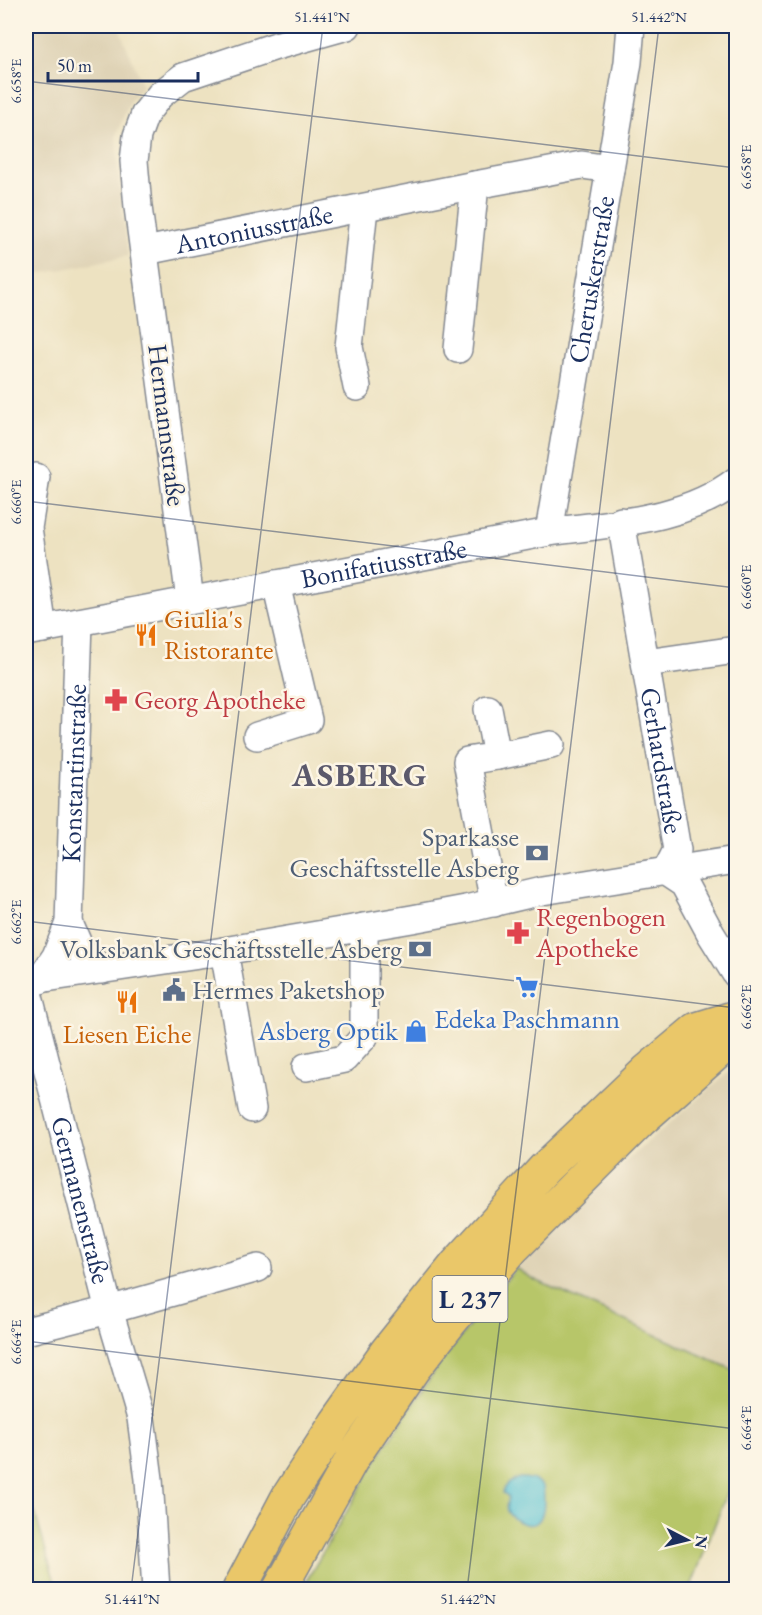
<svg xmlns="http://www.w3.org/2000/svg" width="762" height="1615" viewBox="0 0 762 1615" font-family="'EB Garamond',serif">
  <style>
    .built { fill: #dfd3b6 }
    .green { fill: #b7c669; stroke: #697a64; stroke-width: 1.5 }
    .water { fill: #58c2d3; stroke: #3a7898; stroke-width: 1.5 }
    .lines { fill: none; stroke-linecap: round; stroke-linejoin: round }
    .minor-casing { stroke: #848890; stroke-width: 30 }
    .highway-casing { stroke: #848890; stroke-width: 36 }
    .minor { stroke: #fff; stroke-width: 27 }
    .highway { stroke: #eac769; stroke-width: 33 }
    .ticks { fill: none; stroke: #1b2f5e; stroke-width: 1.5; stroke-opacity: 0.45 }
    .labels { text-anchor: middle; stroke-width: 5; stroke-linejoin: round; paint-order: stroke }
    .shield { fill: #fcf5e5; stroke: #5e6a86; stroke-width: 1.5 }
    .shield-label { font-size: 26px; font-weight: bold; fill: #1b2f5e }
    .street-label { font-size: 27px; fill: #1b2f5e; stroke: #fcf5e5 }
    .food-label { font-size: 27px; fill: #c56008; stroke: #fcf5e5; text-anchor: start }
    .health-label { font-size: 27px; fill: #be3a42; stroke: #fcf5e5; text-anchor: start }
    .service-label { font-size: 27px; fill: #4e5e75; stroke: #fcf5e5; text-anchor: end }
    .shop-label { font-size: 27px; fill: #366cbe; stroke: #fcf5e5 }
    .district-label { font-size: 33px; font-weight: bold; letter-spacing: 1.5px; fill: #5b596c; stroke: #fcf5e5 }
    .neatline { fill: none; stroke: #1b2f5e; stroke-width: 2 }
    .ticks-label { font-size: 15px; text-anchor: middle; fill: #1b2f5e }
  </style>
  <rect width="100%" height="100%" fill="#fcf5e5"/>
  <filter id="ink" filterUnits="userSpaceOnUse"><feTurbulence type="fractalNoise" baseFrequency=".0167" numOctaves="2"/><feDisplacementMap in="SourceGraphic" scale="12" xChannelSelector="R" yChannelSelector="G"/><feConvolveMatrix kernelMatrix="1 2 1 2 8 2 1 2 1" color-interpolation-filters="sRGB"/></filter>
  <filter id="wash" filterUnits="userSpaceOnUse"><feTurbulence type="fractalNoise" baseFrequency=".008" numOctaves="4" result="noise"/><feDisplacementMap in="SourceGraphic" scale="24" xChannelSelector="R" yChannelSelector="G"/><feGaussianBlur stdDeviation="1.35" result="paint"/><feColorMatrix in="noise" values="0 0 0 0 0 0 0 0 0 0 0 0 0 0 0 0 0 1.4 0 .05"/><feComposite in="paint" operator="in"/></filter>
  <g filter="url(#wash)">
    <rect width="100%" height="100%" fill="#ede2c1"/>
    <!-- built -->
    <path class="built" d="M 26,26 L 118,26 L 143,86 L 131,99 L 116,135 L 118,172 L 128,256 L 34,275 L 26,313 Z
      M 736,1066 L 736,1371 L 533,1279 L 516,1268 L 556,1226 L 635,1153 Z"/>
    <!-- green -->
    <path class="green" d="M 516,1268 L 533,1279 L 736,1371 L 736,1485 L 731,1483 L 690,1589 L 301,1590 L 383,1449 L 440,1363 Z
      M 32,1502 L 32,1503 L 57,1589 L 26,1589 L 26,1505 Z"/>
    <!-- water -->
    <path class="water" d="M 519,1478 C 528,1478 536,1479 543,1486 C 545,1501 546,1532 522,1523 C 516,1521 510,1516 507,1511 C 505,1506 508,1501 508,1496 L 503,1493 C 505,1484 511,1482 519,1478 Z"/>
  </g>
  <g filter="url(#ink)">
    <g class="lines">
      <!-- minor casing -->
      <g class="minor-casing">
        <g id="minor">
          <path id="s1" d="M 145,251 L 475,185 L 582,165 L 610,169"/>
          <path d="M 458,349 L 475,185"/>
          <path d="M 357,387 L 349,347 L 364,208"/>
          <path d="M 36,477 L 28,528 L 43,629"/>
          <path id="s2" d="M 621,521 L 677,850 L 666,872"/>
          <path id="s3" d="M 549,532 L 628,62 L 631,26"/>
          <path d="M 190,600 L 138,207 L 134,161 L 137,136 L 145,114 L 160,95 L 183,77 L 276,46 L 347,26"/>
          <path id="s4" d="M 26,632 L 549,532 C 612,523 684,521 736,481"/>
          <path d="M 646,663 L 736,650"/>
          <path d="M 488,709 L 497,756 L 467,761 L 494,903"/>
          <path d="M 257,736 L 308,720 L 276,584"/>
          <path d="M 497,756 L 551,745"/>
          <path d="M 666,872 L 684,884 L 711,934 L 736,974"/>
          <path d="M 69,923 L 82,953 L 102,970"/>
          <path d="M 224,951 L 252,1109"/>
          <path id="s5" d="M 40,980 L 56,956 L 69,923 L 79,622"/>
          <path d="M 26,981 L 206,954 L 412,919 L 466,909 L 542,891 L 736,860"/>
          <path id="s6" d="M 26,985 L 109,1310 L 141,1418 L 149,1479 L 156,1590"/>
          <path d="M 306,1067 L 344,1059 L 364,1037 L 364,927"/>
          <path d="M 26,1331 L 109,1310 L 258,1268"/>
        </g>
      </g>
      <!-- highway casing -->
      <g class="highway-casing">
        <path id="highway" d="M 239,1590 L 288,1497 L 336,1423 L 387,1351 L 456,1265 L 545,1168 L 647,1071 L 697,1029 L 736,1017
          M 279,1590 L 353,1457 L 414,1368 L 451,1321 L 513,1248 L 640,1121 L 736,1036"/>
      </g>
      <!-- minor -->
      <use href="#minor" class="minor"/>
      <!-- highway -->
      <use href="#highway" class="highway"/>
    </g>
  </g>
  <!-- ticks -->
  <path class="ticks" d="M 26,81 L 736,168M 26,501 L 736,588M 26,921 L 736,1008M 26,1341 L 736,1429M 131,1590 L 323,26M 467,1590 L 659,26"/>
  <!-- icons -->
  <defs>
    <g id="restaurant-bare" transform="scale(1.8)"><path d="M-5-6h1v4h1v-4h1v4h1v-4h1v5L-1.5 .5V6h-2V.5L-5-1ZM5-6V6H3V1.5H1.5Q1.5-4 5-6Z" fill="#e8710a" stroke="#fcf5e5" stroke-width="2.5" paint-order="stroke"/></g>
    <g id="pharmacy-bare" transform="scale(1.8)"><path d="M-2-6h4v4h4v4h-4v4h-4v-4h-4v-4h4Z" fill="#e0444e" stroke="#fcf5e5" stroke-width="2.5" paint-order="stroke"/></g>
    <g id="bank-bare" transform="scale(1.8)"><path d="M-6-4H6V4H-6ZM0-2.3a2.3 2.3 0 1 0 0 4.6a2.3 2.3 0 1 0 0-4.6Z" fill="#5c6f8a" stroke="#fcf5e5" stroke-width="2.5" paint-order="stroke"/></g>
    <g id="supermarket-bare" transform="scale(1.8)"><path d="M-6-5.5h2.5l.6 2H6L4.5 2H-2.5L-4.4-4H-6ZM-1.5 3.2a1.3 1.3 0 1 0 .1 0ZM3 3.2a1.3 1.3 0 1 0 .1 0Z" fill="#3f7fe0" stroke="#fcf5e5" stroke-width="2.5" paint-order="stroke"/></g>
    <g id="civic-bare" transform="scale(1.8)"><path d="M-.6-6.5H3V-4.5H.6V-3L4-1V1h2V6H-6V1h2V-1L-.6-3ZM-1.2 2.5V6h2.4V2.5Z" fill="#5c6f8a" stroke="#fcf5e5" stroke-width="2.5" paint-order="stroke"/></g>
    <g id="shop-bare" transform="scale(1.8)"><path d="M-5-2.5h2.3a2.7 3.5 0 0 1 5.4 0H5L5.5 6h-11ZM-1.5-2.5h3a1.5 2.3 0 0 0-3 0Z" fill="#3f7fe0" stroke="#fcf5e5" stroke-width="2.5" paint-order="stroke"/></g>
  </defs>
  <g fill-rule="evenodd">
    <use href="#restaurant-bare" x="146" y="635"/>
    <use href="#pharmacy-bare" x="116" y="700"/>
    <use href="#bank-bare" x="537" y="853"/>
    <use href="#pharmacy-bare" x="518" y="933"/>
    <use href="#bank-bare" x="420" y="949"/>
    <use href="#supermarket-bare" x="527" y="987"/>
    <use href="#civic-bare" x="174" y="990"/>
    <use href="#restaurant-bare" x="127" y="1002"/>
    <use href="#shop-bare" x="416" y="1031"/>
  </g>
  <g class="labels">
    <!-- shield labels -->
    <rect class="shield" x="432.5" y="1276" width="75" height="46" rx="4.5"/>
    <g class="shield-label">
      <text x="470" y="1308">L 237</text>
    </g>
    <!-- street labels -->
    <g class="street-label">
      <text dy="9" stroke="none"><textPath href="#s1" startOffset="111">Antoniusstraße</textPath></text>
      <text dy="9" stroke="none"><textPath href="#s3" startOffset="256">Cheruskerstraße</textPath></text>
      <text transform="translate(167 425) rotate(83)" y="9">Hermannstraße</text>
      <text dy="9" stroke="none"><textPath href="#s4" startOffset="364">Bonifatiusstraße</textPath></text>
      <text dy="9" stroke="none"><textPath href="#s2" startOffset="243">Gerhardstraße</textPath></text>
      <text dy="9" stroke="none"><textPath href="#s5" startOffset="214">Konstantinstraße</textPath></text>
      <text dy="9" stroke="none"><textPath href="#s6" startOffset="222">Germanenstraße</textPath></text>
    </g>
    <!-- food labels -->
    <g class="food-label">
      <text x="164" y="628">Giulia's<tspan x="164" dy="31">Ristorante</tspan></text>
      <text x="127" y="1043" text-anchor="middle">Liesen Eiche</text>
    </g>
    <!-- health labels -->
    <g class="health-label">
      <text x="134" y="709">Georg Apotheke</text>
      <text x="536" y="926">Regenbogen<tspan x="536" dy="31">Apotheke</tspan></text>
    </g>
    <!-- service labels -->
    <g class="service-label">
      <text x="519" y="846">Sparkasse<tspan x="519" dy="31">Geschäftsstelle Asberg</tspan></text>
      <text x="402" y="958">Volksbank Geschäftsstelle Asberg</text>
      <text x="192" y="999" text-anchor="start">Hermes Paketshop</text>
    </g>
    <!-- shop labels -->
    <g class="shop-label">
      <text x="527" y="1028">Edeka Paschmann</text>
      <text x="398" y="1040" text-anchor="end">Asberg Optik</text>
    </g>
    <!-- district labels -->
    <g class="district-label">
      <text x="360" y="786">ASBERG</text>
    </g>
  </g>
  <!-- margin -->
  <rect width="762" height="1615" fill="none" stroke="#fcf5e5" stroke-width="66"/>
  <!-- north arrow -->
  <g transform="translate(687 1540) rotate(97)" stroke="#fcf5e5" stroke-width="4.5" paint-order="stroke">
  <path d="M0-4.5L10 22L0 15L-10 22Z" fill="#1b2f5e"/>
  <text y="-9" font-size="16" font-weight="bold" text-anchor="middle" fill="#1b2f5e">N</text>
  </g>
  <!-- scale -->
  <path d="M48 72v9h150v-9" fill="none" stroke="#1b2f5e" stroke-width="3"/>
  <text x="57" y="72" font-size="18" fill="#1b2f5e" stroke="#fcf5e5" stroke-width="4.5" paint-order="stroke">50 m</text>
  <rect x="33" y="33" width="696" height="1549" class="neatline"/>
  <g class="ticks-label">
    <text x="322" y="22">51.441°N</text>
    <text x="659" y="22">51.442°N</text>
    <text transform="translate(16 81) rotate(-90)" y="5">6.658°E</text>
    <text transform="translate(746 167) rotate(-90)" y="5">6.658°E</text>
    <text transform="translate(16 502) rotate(-90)" y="5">6.660°E</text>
    <text transform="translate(746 587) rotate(-90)" y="5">6.660°E</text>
    <text transform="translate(16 922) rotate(-90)" y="5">6.662°E</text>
    <text transform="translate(746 1007) rotate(-90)" y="5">6.662°E</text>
    <text transform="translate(16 1342) rotate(-90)" y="5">6.664°E</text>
    <text transform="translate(746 1428) rotate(-90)" y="5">6.664°E</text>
    <text x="132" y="1604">51.441°N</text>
    <text x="468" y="1604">51.442°N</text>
  </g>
</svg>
